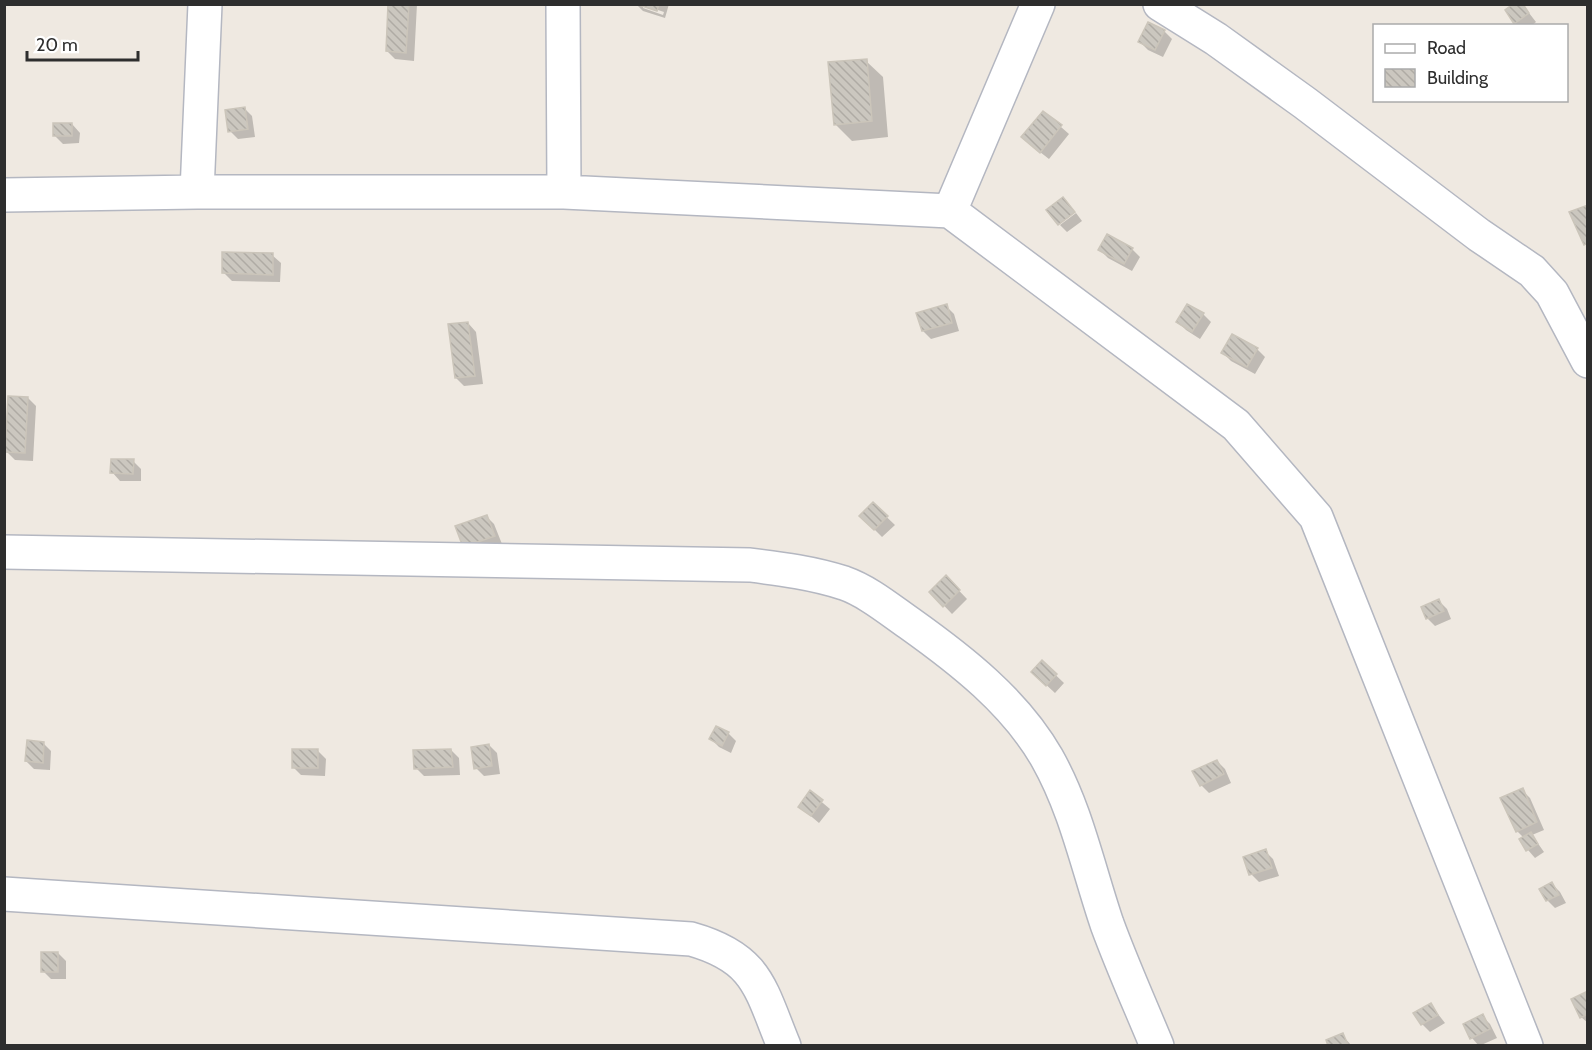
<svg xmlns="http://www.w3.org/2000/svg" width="1592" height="1050" viewBox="0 0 1592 1050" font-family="Cabin,sans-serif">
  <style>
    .shadow { fill: #0003; fill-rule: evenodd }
    .building { fill: url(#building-back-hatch); stroke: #cbc5ba; stroke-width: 1.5 }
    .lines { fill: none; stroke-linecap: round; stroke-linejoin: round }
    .minor-casing { stroke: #b4b7c1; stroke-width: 36 }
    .minor { stroke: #fff; stroke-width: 33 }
  </style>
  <defs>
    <pattern id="building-back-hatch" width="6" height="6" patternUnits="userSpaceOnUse" patternTransform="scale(1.5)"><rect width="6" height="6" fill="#cbc7bf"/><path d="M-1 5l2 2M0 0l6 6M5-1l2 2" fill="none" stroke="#afaba4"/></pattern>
  </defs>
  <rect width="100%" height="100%" fill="#efe9e1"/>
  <!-- shadow -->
  <path class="shadow" d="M 390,4 L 417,4 L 414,61 L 395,59 L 387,51 Z
    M 636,4 L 669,4 L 665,18 L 643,11 ZM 643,5 L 664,12 L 663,15 L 643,8 Z
    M 1522,4 L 1536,22 L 1531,26 L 1518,26 L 1515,23 Z
    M 1164,31 L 1172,39 L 1163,57 L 1148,50 L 1140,42 Z
    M 866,61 L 883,77 L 888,137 L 852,141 L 835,124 Z
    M 244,108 L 252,116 L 255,137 L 238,139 L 230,131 Z
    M 72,124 L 80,133 L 79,143 L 63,144 L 55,136 Z
    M 1061,127 L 1069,134 L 1049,159 L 1031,145 Z
    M 1076,213 L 1082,221 L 1067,232 L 1060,225 Z
    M 1132,249 L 1140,257 L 1132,271 L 1108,258 L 1100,250 Z
    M 272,255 L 281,263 L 280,282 L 232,281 L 224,273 Z
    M 946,306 L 954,314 L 959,331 L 931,339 L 923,331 Z
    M 1203,314 L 1211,322 L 1200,339 L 1186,330 L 1178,322 Z
    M 468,323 L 476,332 L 483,384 L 464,386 L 456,378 Z
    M 1257,349 L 1265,357 L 1255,374 L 1231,361 L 1223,353 Z
    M 28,398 L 36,406 L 33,461 L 15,460 L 7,452 Z
    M 133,461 L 141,469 L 141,481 L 120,481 L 112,472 Z
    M 873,504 L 895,525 L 882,537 L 861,516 Z
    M 486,516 L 494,524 L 502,544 L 472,554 L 457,527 Z
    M 946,577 L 967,599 L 952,614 L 931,592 Z
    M 1439,601 L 1447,609 L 1451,619 L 1435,626 L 1427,618 Z
    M 1042,662 L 1064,683 L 1055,693 L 1041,680 Z
    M 728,733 L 736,741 L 731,753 L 719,747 L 711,739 Z
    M 43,743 L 51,751 L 50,770 L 34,769 L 26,761 Z
    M 489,745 L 497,753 L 500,774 L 484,776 L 476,768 Z
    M 451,750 L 459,758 L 460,775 L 424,776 L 416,768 Z
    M 318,751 L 326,759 L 325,776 L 301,775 L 293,767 Z
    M 1217,761 L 1225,769 L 1231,783 L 1209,793 L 1201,785 Z
    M 1522,790 L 1530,798 L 1544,830 L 1532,835 L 1544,852 L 1535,858 L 1528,850 L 1521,839 L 1524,838 L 1517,831 Z
    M 811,793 L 830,809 L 819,823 L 800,807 Z
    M 1265,851 L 1273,859 L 1279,876 L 1259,882 L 1251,874 Z
    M 1552,884 L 1560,892 L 1566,903 L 1555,908 L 1547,900 Z
    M 58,953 L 66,961 L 66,979 L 51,979 L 43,971 Z
    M 1586,993 L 1588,995 L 1588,1023 L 1581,1017 Z
    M 1431,1005 L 1445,1023 L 1430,1032 L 1422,1024 Z
    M 1482,1016 L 1490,1024 L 1497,1038 L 1479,1046 L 1472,1038 Z
    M 1342,1035 L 1352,1046 L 1330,1046 Z"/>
  <!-- building -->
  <path class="building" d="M 388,4 L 409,4 L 406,53 L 386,51 Z
    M 636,4 L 659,4 L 657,11 Z
    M 1513,4 L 1523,4 L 1529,13 L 1514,24 L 1505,10 Z
    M 1148,22 L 1165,30 L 1155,50 L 1138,42 Z
    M 867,59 L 872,121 L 834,125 L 828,62 Z
    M 245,107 L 248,129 L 228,132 L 225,110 Z
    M 1043,111 L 1062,125 L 1040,153 L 1021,137 Z
    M 53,123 L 72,123 L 72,136 L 53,136 Z
    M 1063,197 L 1075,212 L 1058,225 L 1046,210 Z
    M 1588,205 L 1588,243 L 1584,245 L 1569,212 Z
    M 1107,234 L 1133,248 L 1124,264 L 1098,250 Z
    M 222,252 L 273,253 L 273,275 L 222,273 Z
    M 947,304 L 952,323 L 922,331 L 916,313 Z
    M 1187,304 L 1204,313 L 1192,332 L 1176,322 Z
    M 468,322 L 475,376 L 455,378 L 448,324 Z
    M 1232,334 L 1258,348 L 1247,367 L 1221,353 Z
    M 8,396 L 28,397 L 25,453 L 5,452 Z
    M 111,459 L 134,459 L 133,474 L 110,473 Z
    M 873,502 L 888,516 L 874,530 L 859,516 Z
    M 487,515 L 495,536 L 463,547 L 455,526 Z
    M 946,575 L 960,590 L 943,607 L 929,592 Z
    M 1439,599 L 1444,611 L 1426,619 L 1421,607 Z
    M 1042,660 L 1057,674 L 1046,686 L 1031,672 Z
    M 716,726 L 729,732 L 722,746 L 709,739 Z
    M 27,740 L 44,742 L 43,763 L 25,761 Z
    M 489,744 L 492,766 L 474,769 L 471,747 Z
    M 292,749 L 318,749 L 318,768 L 292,768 Z
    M 451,749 L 453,767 L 414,769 L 413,750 Z
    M 1217,760 L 1224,774 L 1200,786 L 1192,771 Z
    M 1523,788 L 1537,822 L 1516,832 L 1500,798 Z
    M 810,790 L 823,800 L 811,816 L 798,807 Z
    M 1531,832 L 1538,844 L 1526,851 L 1519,839 Z
    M 1266,849 L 1272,868 L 1249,875 L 1243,857 Z
    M 1552,882 L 1559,895 L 1546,901 L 1539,889 Z
    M 41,952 L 58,952 L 58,972 L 41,972 Z
    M 1586,992 L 1588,1014 L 1580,1018 L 1571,999 Z
    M 1431,1003 L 1438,1015 L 1421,1025 L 1413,1013 Z
    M 1483,1014 L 1490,1029 L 1470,1039 L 1463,1024 Z
    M 1343,1033 L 1348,1045 L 1328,1046 L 1326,1040 Z"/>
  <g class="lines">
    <!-- minor casing -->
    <g class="minor-casing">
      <path id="minor" d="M 563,4 L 564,192
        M 1160,4 L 1216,39 L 1305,103 L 1479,235 L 1532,271 L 1552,293 L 1588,361
        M 197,192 L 205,4
        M 4,195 L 197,192 L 564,192 L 950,211 L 1236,425 L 1316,517 L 1526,1046
        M 950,211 L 1038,4
        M 4,552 L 750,565 C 782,569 813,573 844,583 C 867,591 889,609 909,623 C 961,660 1015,702 1047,758 C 1076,809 1088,868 1107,924 C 1122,965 1140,1005 1157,1046
        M 4,894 L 691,939 C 758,958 760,988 784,1046"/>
    </g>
    <!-- minor -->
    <use href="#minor" class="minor"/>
  </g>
  <!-- border -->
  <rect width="1592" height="1050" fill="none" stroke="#2e2e2e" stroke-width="12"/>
  <!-- legend -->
  <rect x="1373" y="24" width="195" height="78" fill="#ffffff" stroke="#ababab" stroke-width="1.5"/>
  <rect x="1385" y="44" width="30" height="9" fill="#ffffff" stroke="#ababab" stroke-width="1.5"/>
  <text x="1427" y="54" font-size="18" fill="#2e2e2e">Road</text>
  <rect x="1385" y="69" width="30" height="18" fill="url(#building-back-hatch)" stroke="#ababab" stroke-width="1.5"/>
  <text x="1427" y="84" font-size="18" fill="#2e2e2e">Building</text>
  <!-- scale -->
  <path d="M27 51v9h111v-9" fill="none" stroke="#2e2e2e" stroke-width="3"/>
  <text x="36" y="51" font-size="18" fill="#2e2e2e" stroke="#ffffff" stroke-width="4.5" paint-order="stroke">20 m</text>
</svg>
